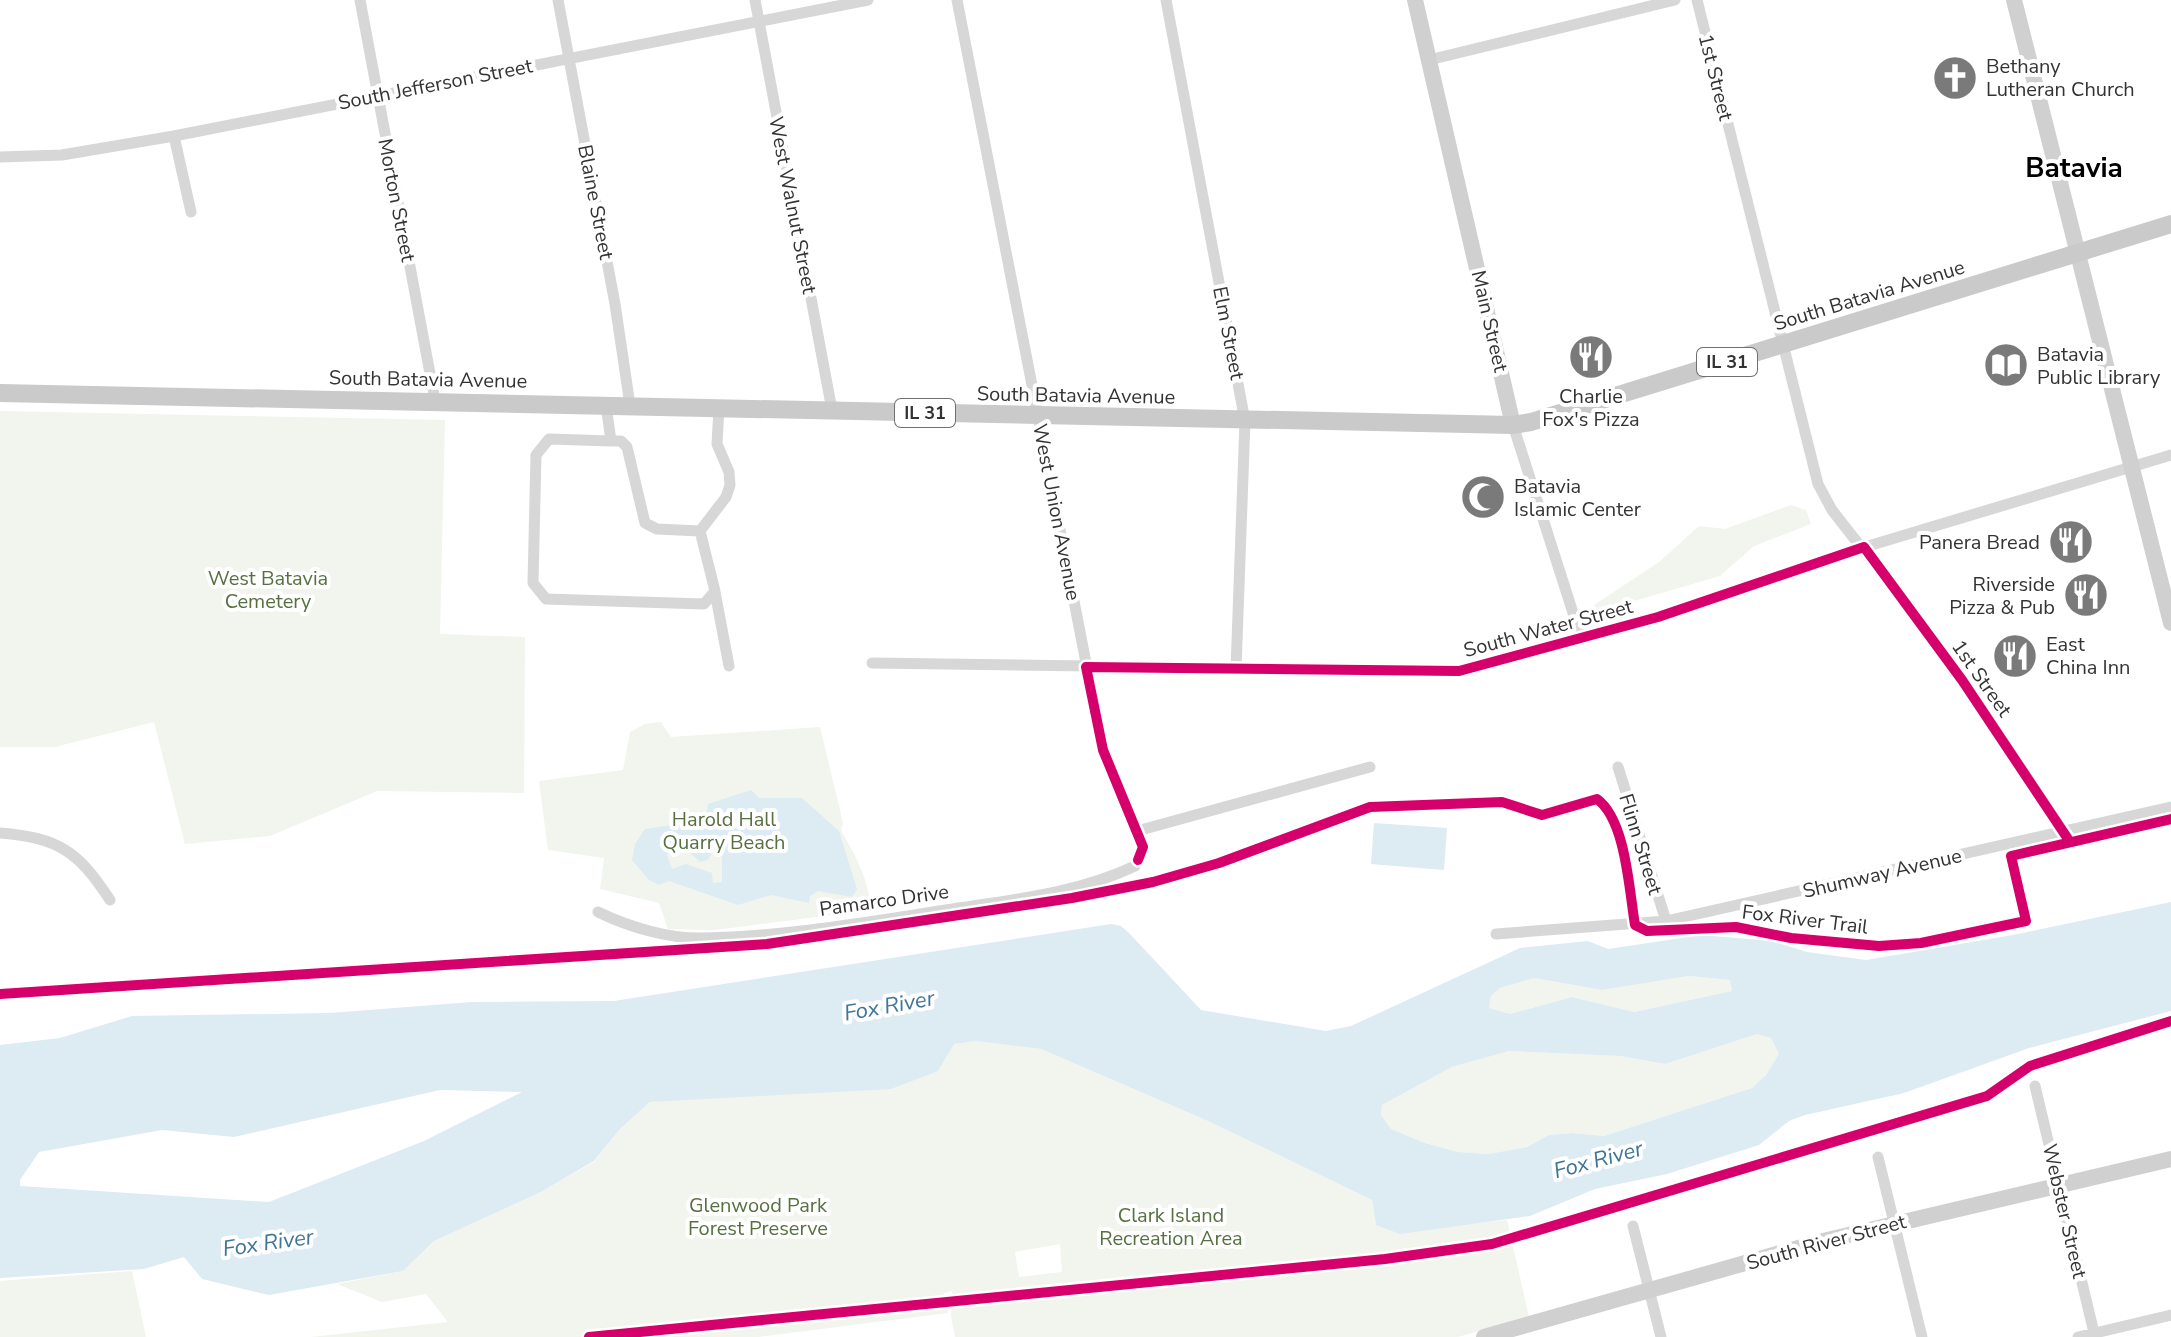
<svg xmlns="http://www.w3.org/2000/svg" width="2171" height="1337" viewBox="0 0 2171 1337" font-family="'Nunito Sans',sans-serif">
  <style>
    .green { fill: #f1f5ed; fill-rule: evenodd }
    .water { fill: #ddebf3; fill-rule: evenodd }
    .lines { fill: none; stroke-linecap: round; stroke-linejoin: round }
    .street { stroke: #d7d7d7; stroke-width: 11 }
    .secondary { stroke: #d0d0d0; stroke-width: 16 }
    .primary { stroke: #cacaca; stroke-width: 18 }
    .cycleway-casing { stroke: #fff; stroke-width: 15 }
    .cycleway { stroke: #d6006c; stroke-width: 10 }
    .labels { text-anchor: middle; stroke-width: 8; stroke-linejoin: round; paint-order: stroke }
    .shield { fill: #fff; stroke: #707070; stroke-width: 2 }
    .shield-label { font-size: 18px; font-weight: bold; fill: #333 }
    .poi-label { font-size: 20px; fill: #333; stroke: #fff; text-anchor: start }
    .street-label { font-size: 20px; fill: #333; stroke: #fff }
    .park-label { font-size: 20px; fill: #56703f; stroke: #fff }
    .water-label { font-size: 22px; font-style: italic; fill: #3f7597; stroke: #fff }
    .district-label { font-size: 28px; font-weight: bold; fill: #000; stroke: #fff }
  </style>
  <rect width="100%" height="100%" fill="#fff"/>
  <!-- green -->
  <path class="green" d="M 0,411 L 445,420 L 440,634 L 525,637 L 524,793 L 377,791 L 270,836 L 185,844 L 154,722 L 55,747 L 0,747 Z
    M 1791,505 L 1806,510 L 1811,524 L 1754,546 L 1720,576 L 1593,613 L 1594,605 L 1659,562 L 1699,526 L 1725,529 Z
    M 661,722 L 671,737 L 820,727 L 843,823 L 841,830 C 856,857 869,879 871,910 L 715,930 L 668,929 L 659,903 L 600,889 L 604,858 L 548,850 L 539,781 L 623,770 L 630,732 L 645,724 Z
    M 1689,976 L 1731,980 L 1732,991 L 1634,1012 L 1572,997 L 1510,1014 L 1489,1008 L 1491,996 L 1500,988 L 1534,978 L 1602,990 Z
    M 1757,1034 L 1771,1038 L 1780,1054 L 1766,1075 L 1752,1088 L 1604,1136 L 1570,1133 L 1549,1135 L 1527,1147 L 1488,1154 L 1458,1152 L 1425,1143 L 1391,1129 L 1381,1115 L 1382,1105 L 1452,1067 L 1509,1051 L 1620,1056 L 1665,1064 Z
    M 976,1041 L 1041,1049 L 1208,1121 L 1372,1200 L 1376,1225 L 1458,1225 L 1507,1220 L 1529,1317 L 1458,1337 L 955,1337 L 951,1316 L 952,1291 L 944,1293 L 948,1313 L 758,1337 L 311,1337 L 448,1322 L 426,1294 L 382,1302 L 337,1284 L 403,1271 L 434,1241 L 541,1192 L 594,1162 L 621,1128 L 650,1102 L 732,1096 L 938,1071 L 953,1044 ZM 1060,1244 L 1062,1272 L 1019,1277 L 1015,1252 Z
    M 132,1271 L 146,1337 L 0,1337 L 0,1281 Z"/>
  <!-- water -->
  <path class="water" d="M 751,790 L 759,798 L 802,798 L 839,831 L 857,889 L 852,897 L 818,891 L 810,896 L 809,903 L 771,895 L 738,905 L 669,881 L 659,885 L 649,880 L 632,860 L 635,844 L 645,829 L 705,820 L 708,804 ZM 683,846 L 700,862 L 708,860 L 713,850 L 722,849 L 722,882 L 713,883 L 712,873 L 686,864 L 672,869 L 667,855 L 672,847 Z
    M 1374,823 L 1447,828 L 1444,870 L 1371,864 Z
    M 2171,902 L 2171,1011 L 2029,1048 L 1904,1093 L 1805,1115 L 1789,1121 L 1759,1145 L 1667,1174 L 1595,1189 L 1530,1216 L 1400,1234 L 1376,1225 L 1372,1200 L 1208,1121 L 1041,1049 L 976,1041 L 954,1044 L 938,1071 L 891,1089 L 650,1102 L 621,1128 L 594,1161 L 541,1192 L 434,1241 L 403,1271 L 269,1295 L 202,1279 L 184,1257 L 144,1269 L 0,1278 L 0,1045 L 60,1038 L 132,1016 L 330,1013 L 472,1002 L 614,1001 L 1111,924 L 1121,926 L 1130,934 L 1201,1010 L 1326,1031 L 1351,1026 L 1520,948 L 1588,941 L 1608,949 L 1701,935 L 1772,941 L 1807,952 L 1866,960 L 2013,935 ZM 1689,976 L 1730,980 L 1732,991 L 1634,1012 L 1572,997 L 1510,1014 L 1489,1008 L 1491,996 L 1500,988 L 1534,978 L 1602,990 ZM 1757,1034 L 1771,1038 L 1779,1054 L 1766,1075 L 1752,1088 L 1604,1136 L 1571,1133 L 1549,1135 L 1527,1147 L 1488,1154 L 1458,1152 L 1425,1143 L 1391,1129 L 1381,1115 L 1382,1105 L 1452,1067 L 1509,1051 L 1620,1056 L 1665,1064 ZM 440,1090 L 522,1092 L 424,1141 L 269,1202 L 20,1186 L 20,1180 L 39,1152 L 162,1130 L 234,1137 Z"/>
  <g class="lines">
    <!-- street -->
    <path class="street" d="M 360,0 L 435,400
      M 558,0 L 615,304 L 630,405
      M 755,0 L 832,410
      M 1166,0 L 1245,421 L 1236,669
      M 1697,0 L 1818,484 L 1832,510 L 1928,633 L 2066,832
      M 1429,60 L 1675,0
      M 174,136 L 191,212
      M 0,157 L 62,155 L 174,136 L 868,0
      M 606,405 L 611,441 L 549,439 L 536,455 L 533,583 L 546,599 L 704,604 L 715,591 L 700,531 L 657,529 L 645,523 L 627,447 L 621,441 L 611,441
      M 1513,425 L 1581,638
      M 700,531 L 726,497 L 730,485 L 729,472 L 717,444 L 719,408
      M 715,592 L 729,666
      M 872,663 L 1459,671 L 1658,617 L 1845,553 L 2171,455
      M 1618,767 L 1666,921
      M 1137,831 L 1370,767
      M 0,833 C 59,838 78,851 110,900
      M 598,912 C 629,927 669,939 703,938 C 782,937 868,922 946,910 C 1010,900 1076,894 1135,866 L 1143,847 L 1103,750 L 957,0
      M 1496,934 L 1666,921 L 2171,807
      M 2035,1086 L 2095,1337
      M 1878,1157 L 1922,1337
      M 1633,1226 L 1661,1337
      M 2078,1337 L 2171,1315"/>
    <!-- secondary -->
    <path class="secondary" d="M 1415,0 L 1513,425
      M 2014,0 L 2171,623
      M 1484,1337 L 1823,1241 L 2171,1159"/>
    <!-- primary -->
    <path class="primary" d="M 0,393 L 1513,425 L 1531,422 L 2171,224"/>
    <!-- cycleway casing -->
    <g class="cycleway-casing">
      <path id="cycleway" d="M 1138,860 L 1143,847 L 1103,750 L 1086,667 L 1459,671 L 1658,617 L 1864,547 L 1962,680 L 2070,842
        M 0,994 L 767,944 L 1072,898 L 1153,882 L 1219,863 L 1370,807 L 1502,802 L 1542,815 L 1597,799 C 1626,820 1629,890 1635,925 L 1647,931 L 1736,927 L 1791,938 L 1879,946 L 1921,943 L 2026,921 L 2011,856 L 2171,819
        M 589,1337 L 1385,1259 L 1492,1244 L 1987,1096 L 2030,1066 L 2171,1021"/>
    </g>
    <!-- cycleway -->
    <use href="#cycleway" class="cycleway"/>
  </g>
  <!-- icons -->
  <defs>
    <g id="church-disc" transform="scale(2.3)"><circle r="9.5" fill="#7a7a7a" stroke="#fff"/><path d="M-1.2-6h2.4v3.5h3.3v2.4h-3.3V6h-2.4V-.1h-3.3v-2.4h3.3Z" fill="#fff"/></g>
    <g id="restaurant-disc" transform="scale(2.3)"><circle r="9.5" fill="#7a7a7a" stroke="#fff"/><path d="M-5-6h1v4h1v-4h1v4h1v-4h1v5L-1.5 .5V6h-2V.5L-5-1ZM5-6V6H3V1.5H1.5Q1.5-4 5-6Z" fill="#fff"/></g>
    <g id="library-disc" transform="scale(2.3)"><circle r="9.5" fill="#7a7a7a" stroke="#fff"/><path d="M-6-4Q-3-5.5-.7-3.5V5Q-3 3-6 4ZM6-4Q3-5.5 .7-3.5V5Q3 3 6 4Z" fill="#fff"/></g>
    <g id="mosque-disc" transform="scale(2.3)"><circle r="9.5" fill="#7a7a7a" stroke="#fff"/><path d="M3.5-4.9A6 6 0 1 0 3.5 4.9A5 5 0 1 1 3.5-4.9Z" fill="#fff"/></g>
  </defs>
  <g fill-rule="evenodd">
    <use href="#church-disc" x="1955" y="78"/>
    <use href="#restaurant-disc" x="1591" y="357"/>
    <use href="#library-disc" x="2006" y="365"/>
    <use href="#mosque-disc" x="1483" y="497"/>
    <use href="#restaurant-disc" x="2071" y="542"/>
    <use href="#restaurant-disc" x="2086" y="595"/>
    <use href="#restaurant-disc" x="2015" y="656"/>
  </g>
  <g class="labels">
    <!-- shield labels -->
    <g class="shield">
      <rect x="1697" y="348" width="60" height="28" rx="6"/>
      <rect x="895" y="399" width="60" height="28" rx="6"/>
    </g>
    <g class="shield-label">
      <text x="1727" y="368">IL 31</text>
      <text x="925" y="419">IL 31</text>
    </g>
    <!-- poi labels -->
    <g class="poi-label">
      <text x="1986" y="73">Bethany<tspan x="1986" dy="23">Lutheran Church</tspan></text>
      <text x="2037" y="361">Batavia<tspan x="2037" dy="23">Public Library</tspan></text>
      <text x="1591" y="403" text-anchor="middle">Charlie<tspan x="1591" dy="23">Fox's Pizza</tspan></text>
      <text x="1514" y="493">Batavia<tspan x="1514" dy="23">Islamic Center</tspan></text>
      <text x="2040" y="549" text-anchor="end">Panera Bread</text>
      <text x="2055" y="591" text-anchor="end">Riverside<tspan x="2055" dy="23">Pizza &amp; Pub</tspan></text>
      <text x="2046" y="651">East<tspan x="2046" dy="23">China Inn</tspan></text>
    </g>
    <!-- street labels -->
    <g class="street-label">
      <text transform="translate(1716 77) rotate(76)" y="7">1st Street</text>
      <text transform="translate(435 84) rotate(-11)" y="7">South Jefferson Street</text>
      <text transform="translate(397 200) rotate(79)" y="7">Morton Street</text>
      <text transform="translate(596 202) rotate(79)" y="7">Blaine Street</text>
      <text transform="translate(793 205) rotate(79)" y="7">West Walnut Street</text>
      <text transform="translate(1869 295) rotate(-17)" y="7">South Batavia Avenue</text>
      <text transform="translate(1490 321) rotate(77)" y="7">Main Street</text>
      <text transform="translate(1229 333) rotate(79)" y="7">Elm Street</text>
      <text transform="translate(428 379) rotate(1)" y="7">South Batavia Avenue</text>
      <text transform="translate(1076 395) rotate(1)" y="7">South Batavia Avenue</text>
      <text transform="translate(1057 512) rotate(79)" y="7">West Union Avenue</text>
      <text transform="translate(1548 628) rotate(-15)" y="7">South Water Street</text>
      <text transform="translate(1982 678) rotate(55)" y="7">1st Street</text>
      <text transform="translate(1641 844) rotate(73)" y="7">Flinn Street</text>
      <text transform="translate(1882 873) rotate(-13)" y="7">Shumway Avenue</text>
      <text transform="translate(884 900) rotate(-8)" y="7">Pamarco Drive</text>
      <text transform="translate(1805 919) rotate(7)" y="7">Fox River Trail</text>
      <text transform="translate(2065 1211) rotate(77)" y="7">Webster Street</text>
      <text transform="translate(1826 1242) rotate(-15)" y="7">South River Street</text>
    </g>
    <!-- park labels -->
    <g class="park-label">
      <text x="268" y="585">West Batavia<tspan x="268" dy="23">Cemetery</tspan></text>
      <text x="724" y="826">Harold Hall<tspan x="724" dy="23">Quarry Beach</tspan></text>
      <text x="758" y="1212">Glenwood Park<tspan x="758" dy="23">Forest Preserve</tspan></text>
      <text x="1171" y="1222">Clark Island<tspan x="1171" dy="23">Recreation Area</tspan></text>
    </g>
    <!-- water labels -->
    <g class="water-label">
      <text transform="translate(889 1005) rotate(-10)" y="8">Fox River</text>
      <text transform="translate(1598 1159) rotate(-15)" y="8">Fox River</text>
      <text transform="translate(268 1242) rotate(-8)" y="8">Fox River</text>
    </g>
    <!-- district labels -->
    <g class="district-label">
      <text x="2074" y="177">Batavia</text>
    </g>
  </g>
</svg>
